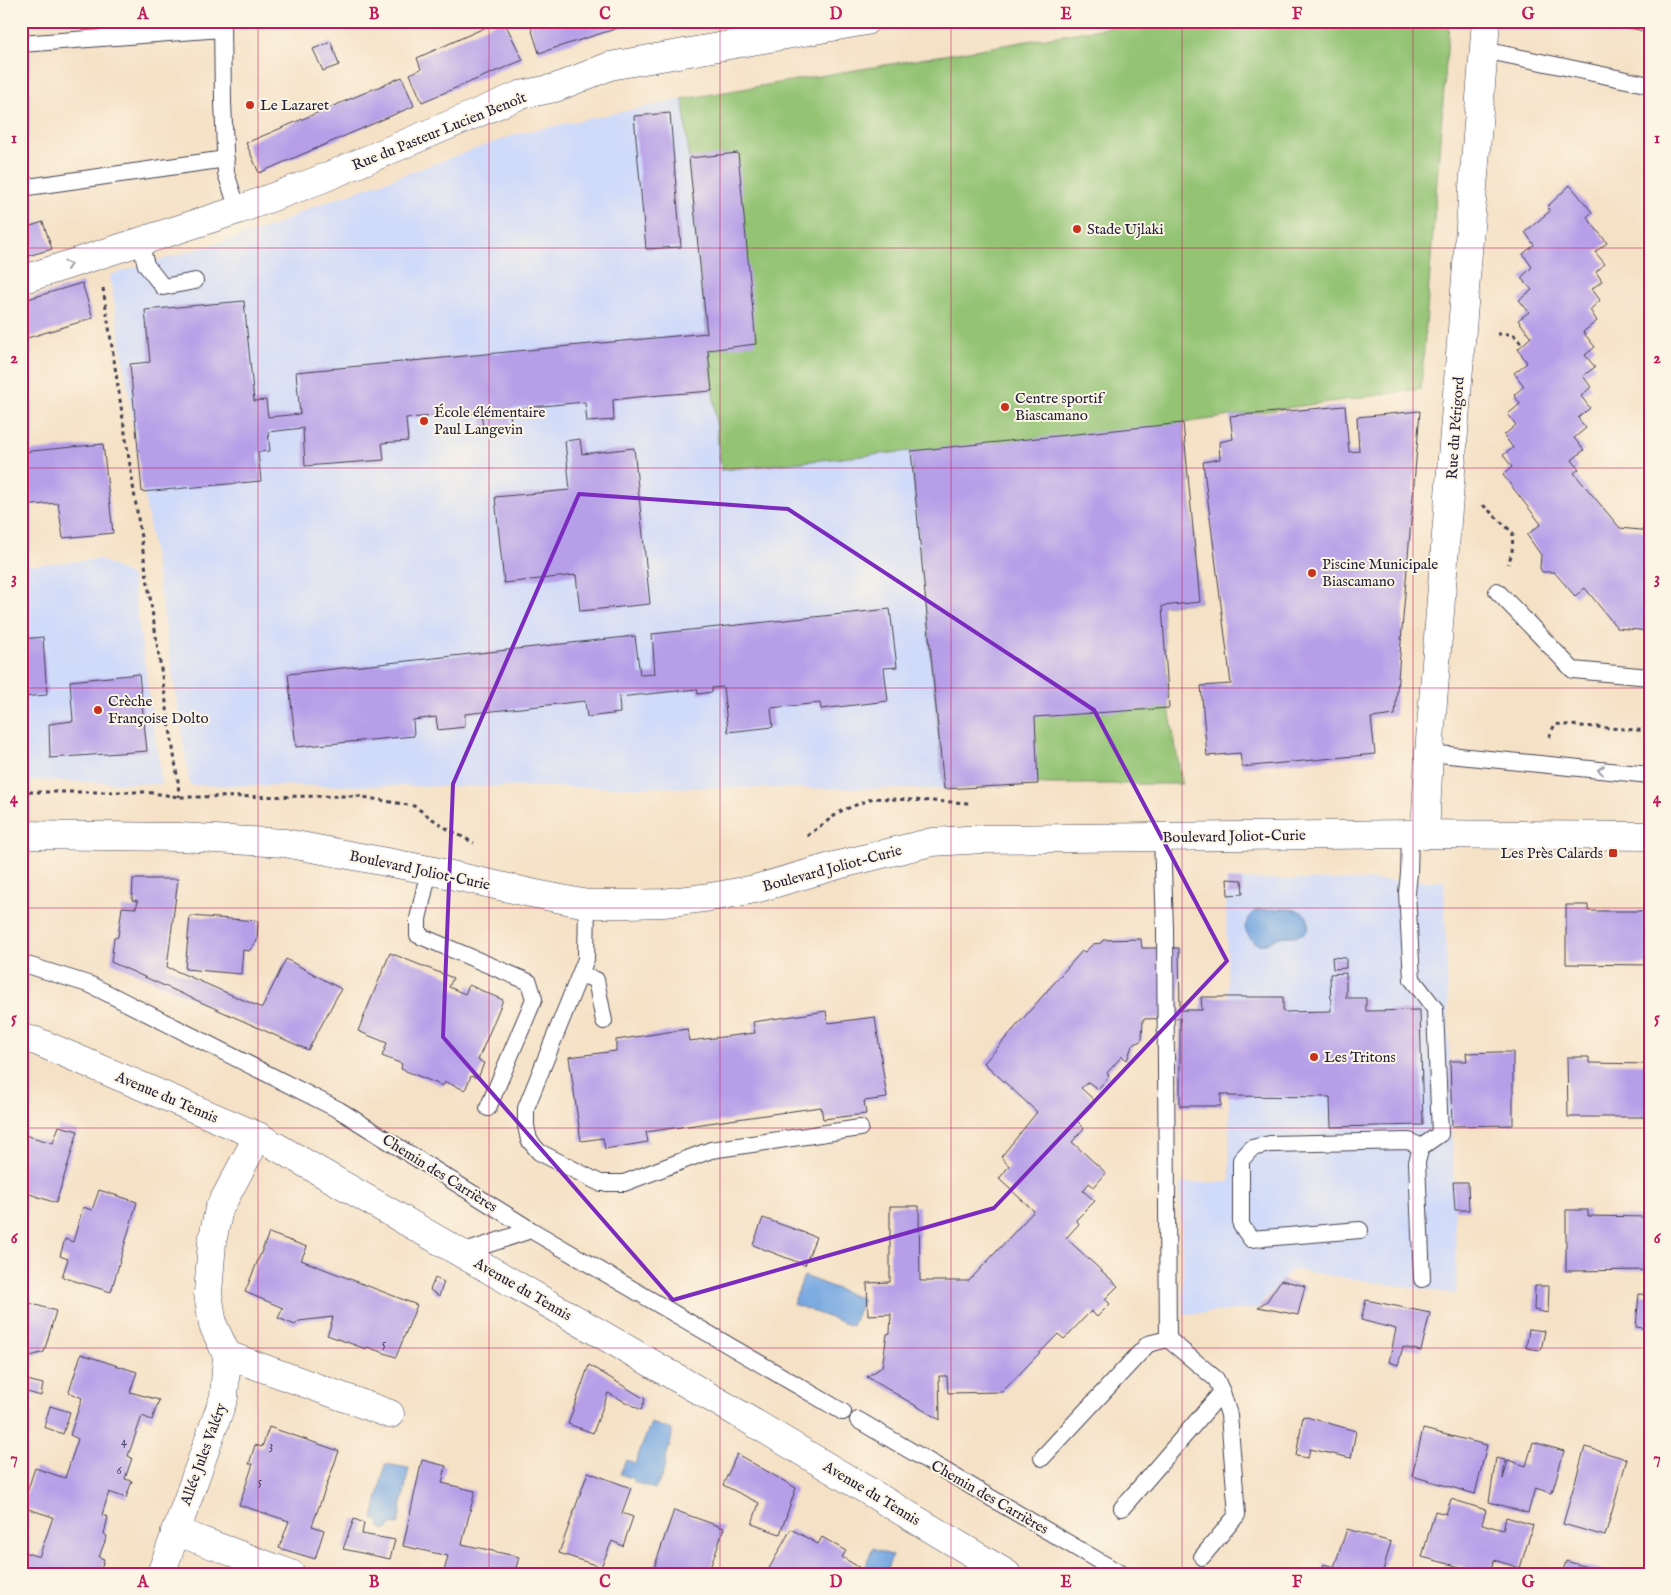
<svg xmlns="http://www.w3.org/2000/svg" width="1671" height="1595" viewBox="0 0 1671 1595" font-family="'IM FELL English',serif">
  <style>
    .built { fill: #d0daf9 }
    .green { fill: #93c373; stroke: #5a7257 }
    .water { fill: #76a7e1; stroke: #4c648e }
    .building { fill: #b69fe8 }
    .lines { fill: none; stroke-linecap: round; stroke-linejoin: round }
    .service-casing { stroke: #423f50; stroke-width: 18 }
    .minor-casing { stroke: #423f50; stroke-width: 29 }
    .tertiary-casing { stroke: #423f50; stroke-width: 29 }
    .secondary-casing { stroke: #423f50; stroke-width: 29 }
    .path { stroke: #423f50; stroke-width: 3; stroke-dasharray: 4 4; stroke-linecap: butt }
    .service { stroke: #fff; stroke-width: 16 }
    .minor { stroke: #fff; stroke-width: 28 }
    .tertiary { stroke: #fff; stroke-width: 28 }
    .secondary { stroke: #fff; stroke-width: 28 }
    .oneway { stroke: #9c9ca7 }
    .marked { fill: none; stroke: #7b2cbf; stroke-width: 4; stroke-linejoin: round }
    .grid { fill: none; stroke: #c2185b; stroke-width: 1; stroke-opacity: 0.55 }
    .poi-dot { fill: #c8321e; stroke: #fcf5e5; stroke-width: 2 }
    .labels { text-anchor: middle; stroke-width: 4; stroke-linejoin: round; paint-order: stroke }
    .number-label { font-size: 12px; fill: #474166 }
    .poi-label { font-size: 15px; fill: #22223b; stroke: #fcf5e5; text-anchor: start }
    .street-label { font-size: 15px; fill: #22223b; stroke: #fcf5e5 }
    .neatline { fill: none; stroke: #c2185b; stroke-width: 2 }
    .grid-label { font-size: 16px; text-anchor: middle; font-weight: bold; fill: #c2185b }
  </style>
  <rect width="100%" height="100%" fill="#fcf5e5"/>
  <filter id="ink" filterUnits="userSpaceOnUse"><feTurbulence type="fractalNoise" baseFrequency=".02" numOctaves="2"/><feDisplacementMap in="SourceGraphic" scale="10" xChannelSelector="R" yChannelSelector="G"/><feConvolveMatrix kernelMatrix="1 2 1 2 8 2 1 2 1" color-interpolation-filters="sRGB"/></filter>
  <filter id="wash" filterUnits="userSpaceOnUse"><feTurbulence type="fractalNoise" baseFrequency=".0096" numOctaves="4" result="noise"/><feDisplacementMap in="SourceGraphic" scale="20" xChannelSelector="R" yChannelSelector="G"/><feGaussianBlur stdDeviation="1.12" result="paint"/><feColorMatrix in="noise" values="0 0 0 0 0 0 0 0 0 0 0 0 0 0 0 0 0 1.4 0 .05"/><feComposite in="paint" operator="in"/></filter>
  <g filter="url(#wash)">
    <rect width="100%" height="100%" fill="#f5e1c6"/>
    <!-- built -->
    <path class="built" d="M 683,99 L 721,470 L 911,451 L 944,789 L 190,785 L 110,275 L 274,226 L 307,209 L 520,133 Z
      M 99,559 L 132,576 L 162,784 L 21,780 L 21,566 Z
      M 1226,879 L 1444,881 L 1457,1294 L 1292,1270 L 1256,1309 L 1184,1314 L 1180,1183 L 1230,1182 Z"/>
    <!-- green -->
    <path class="green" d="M 1146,21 L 1446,21 L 1449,24 L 1421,389 L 1183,423 L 1200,602 L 1162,606 L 1169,708 L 1182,784 L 1038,784 L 944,789 L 911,451 L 721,470 L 683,99 Z"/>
    <!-- water -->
    <path class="water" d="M 1258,910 C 1275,910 1317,902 1307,931 C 1297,938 1291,935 1280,937 C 1275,938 1270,943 1265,944 C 1254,946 1247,936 1245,927 L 1250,915 Z
      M 804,1276 L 863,1299 L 852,1326 L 793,1304 Z
      M 651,1423 L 672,1430 C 672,1440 671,1441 668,1450 C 663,1467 666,1473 655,1489 L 634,1482 L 634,1479 L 620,1474 L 626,1460 L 635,1463 Z
      M 385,1464 L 409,1468 L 398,1525 L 391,1524 L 388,1529 L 384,1530 L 379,1526 L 380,1522 L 373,1519 Z
      M 873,1548 L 892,1556 L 885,1574 L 862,1574 Z"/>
    <g id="blocks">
      <!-- building -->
      <path class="building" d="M 500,21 L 504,21 L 523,60 L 422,102 L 410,74 L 421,69 L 417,58 Z
        M 529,21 L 637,21 L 637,22 L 539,53 Z
        M 1597,21 L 1650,21 L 1650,32 L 1597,22 Z
        M 331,42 L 339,65 L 323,71 L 313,49 Z
        M 402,77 L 414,106 L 259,173 L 246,143 Z
        M 670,113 L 681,247 L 646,249 L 634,116 Z
        M 738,153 L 756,344 L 708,350 L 712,391 L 636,397 L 613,400 L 614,420 L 587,422 L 585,402 L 510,409 L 511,429 L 484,433 L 481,413 L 406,418 L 408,441 L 382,443 L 384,460 L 305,466 L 303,428 L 268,432 L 270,451 L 258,452 L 261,481 L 142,492 L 130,364 L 150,362 L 145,310 L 244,301 L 254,401 L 266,400 L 268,417 L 300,414 L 296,372 L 707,333 L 689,158 Z
        M 1570,185 L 1592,212 L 1587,217 L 1607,243 L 1595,252 L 1605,264 L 1596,272 L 1602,281 L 1592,289 L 1600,300 L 1590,310 L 1597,321 L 1583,332 L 1595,347 L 1585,355 L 1595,367 L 1583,376 L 1591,387 L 1581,396 L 1590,408 L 1578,418 L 1586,428 L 1574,438 L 1584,450 L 1572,460 L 1579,469 L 1574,473 L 1620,528 L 1650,531 L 1650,631 L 1617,628 L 1585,588 L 1575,596 L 1554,572 L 1542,572 L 1540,568 L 1541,555 L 1527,535 L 1541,524 L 1503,475 L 1512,467 L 1503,455 L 1513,448 L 1504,435 L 1516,425 L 1508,414 L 1520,404 L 1514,395 L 1524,386 L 1514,373 L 1527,363 L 1518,349 L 1531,337 L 1518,320 L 1529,312 L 1519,300 L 1532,290 L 1521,278 L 1532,267 L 1523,254 L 1534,245 L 1525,232 L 1550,211 L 1547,207 Z
        M 43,222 L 52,249 L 21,258 L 21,229 Z
        M 82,283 L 93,318 L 21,340 L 21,301 Z
        M 1345,406 L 1349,452 L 1359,451 L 1357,417 L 1420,411 L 1395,715 L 1371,718 L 1375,754 L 1242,767 L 1240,753 L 1207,756 L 1201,686 L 1231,684 L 1203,462 L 1220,459 L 1219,442 L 1233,439 L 1230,416 Z
        M 1183,423 L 1200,602 L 1162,606 L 1169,708 L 1035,717 L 1038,784 L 944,789 L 911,451 Z
        M 580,439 L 582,454 L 634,448 L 650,604 L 580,611 L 576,575 L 504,583 L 495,497 L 570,490 L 565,441 Z
        M 103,444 L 113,533 L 63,538 L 58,503 L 21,506 L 21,452 Z
        M 890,609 L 897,667 L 884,668 L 888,701 L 821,709 L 820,703 L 771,708 L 773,727 L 728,732 L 723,687 L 712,688 L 712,692 L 698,694 L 697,689 L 619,697 L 620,713 L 587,717 L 585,701 L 465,714 L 465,727 L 438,730 L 436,717 L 413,720 L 414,736 L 296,747 L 288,674 L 635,636 L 640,675 L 655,674 L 652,634 Z
        M 43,637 L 47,695 L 21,697 L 21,639 Z
        M 139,674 L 147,751 L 50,758 L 49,724 L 73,721 L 70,681 Z
        M 133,879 L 178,879 L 167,967 L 262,1008 L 286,959 L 341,989 L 308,1050 L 111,962 L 114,938 L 118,937 L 122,907 L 136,908 L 138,901 L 132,900 Z
        M 1227,879 L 1242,880 L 1243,894 L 1228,895 Z
        M 1566,905 L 1588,905 L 1588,911 L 1650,911 L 1650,965 L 1566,964 Z
        M 190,916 L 258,921 L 257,941 L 249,951 L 243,950 L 241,974 L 185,969 Z
        M 1141,939 L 1142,948 L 1179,948 L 1180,1010 L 1202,1010 L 1201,997 L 1283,997 L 1283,1012 L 1331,1011 L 1330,974 L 1346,973 L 1346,998 L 1366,998 L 1366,1011 L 1420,1010 L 1423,1125 L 1331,1127 L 1330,1097 L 1228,1096 L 1228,1094 L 1221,1094 L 1221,1106 L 1180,1106 L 1180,1018 L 1143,1019 L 1142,1040 L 1132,1046 L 1127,1060 L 1122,1056 L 1107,1073 L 1109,1076 L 1098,1089 L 1088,1082 L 1081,1088 L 1095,1101 L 1077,1121 L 1084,1128 L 1072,1142 L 1106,1173 L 1094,1187 L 1089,1183 L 1083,1191 L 1095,1201 L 1076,1220 L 1079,1224 L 1066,1238 L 1118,1286 L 1105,1299 L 1110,1304 L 1097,1317 L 1091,1311 L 1064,1339 L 1058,1334 L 1002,1392 L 948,1393 L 947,1376 L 939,1376 L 940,1420 L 867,1377 L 882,1367 L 887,1334 L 890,1333 L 891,1314 L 868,1315 L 867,1283 L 890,1282 L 890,1206 L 919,1206 L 920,1281 L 969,1281 L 1034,1211 L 999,1179 L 1009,1166 L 1001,1157 L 1037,1112 L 984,1063 L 1082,951 L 1085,952 L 1093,944 L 1101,943 L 1103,940 Z
        M 390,953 L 453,978 L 449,987 L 465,994 L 469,985 L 503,1000 L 478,1060 L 484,1063 L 478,1078 L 471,1076 L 465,1090 L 445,1082 L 443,1086 L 401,1069 L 402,1064 L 382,1056 L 387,1043 L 358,1031 Z
        M 1332,957 L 1346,958 L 1346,968 L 1333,969 Z
        M 826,1011 L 828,1023 L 875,1017 L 887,1098 L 864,1101 L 866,1114 L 823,1119 L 821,1107 L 646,1132 L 648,1142 L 605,1149 L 603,1138 L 581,1141 L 569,1057 L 616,1051 L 616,1040 L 687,1029 L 689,1041 L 755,1033 L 753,1022 Z
        M 1498,1052 L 1513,1052 L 1513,1125 L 1452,1126 L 1450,1061 L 1467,1061 L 1466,1053 Z
        M 1567,1057 L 1589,1057 L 1589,1063 L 1650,1064 L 1650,1117 L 1568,1117 Z
        M 59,1126 L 78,1131 L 56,1203 L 21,1191 L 21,1134 L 53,1143 Z
        M 1453,1182 L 1468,1182 L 1469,1210 L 1455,1210 Z
        M 99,1190 L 137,1202 L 111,1292 L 62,1277 L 68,1259 L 60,1256 L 65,1239 L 73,1242 L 83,1207 L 92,1210 Z
        M 1566,1210 L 1588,1210 L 1588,1216 L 1650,1217 L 1650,1270 L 1566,1271 Z
        M 763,1218 L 816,1237 L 805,1265 L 753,1245 Z
        M 269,1233 L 307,1247 L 301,1260 L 417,1305 L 396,1357 L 367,1347 L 366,1349 L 327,1335 L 330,1328 L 333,1317 L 299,1321 L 295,1325 L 278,1318 L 283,1308 L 245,1292 Z
        M 435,1278 L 444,1282 L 439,1296 L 430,1290 Z
        M 1281,1280 L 1305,1286 L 1298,1315 L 1258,1307 L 1267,1301 Z
        M 1535,1286 L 1549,1286 L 1548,1313 L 1534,1310 Z
        M 1639,1294 L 1650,1295 L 1650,1329 L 1636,1327 Z
        M 1366,1300 L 1430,1313 L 1421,1351 L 1403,1347 L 1398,1365 L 1389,1362 L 1396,1329 L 1361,1320 Z
        M 26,1302 L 56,1311 L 44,1352 L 31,1356 L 21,1351 L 21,1317 Z
        M 1529,1329 L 1545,1331 L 1541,1350 L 1526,1348 Z
        M 81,1354 L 137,1372 L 130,1392 L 159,1400 L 152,1420 L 142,1416 L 128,1456 L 132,1458 L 125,1479 L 132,1481 L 126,1498 L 109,1492 L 102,1515 L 108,1517 L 104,1534 L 107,1536 L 99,1557 L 104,1559 L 100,1574 L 93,1574 L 82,1570 L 80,1574 L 21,1574 L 21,1551 L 39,1557 L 53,1517 L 22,1507 L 35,1468 L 65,1478 L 78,1439 L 70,1435 L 82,1398 L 69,1392 Z
        M 589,1365 L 645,1399 L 641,1410 L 608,1393 L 593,1433 L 568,1424 Z
        M 27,1380 L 43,1384 L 41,1396 L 24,1391 Z
        M 50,1406 L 70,1412 L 63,1434 L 44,1427 Z
        M 1303,1416 L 1356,1431 L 1351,1458 L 1310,1449 L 1308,1458 L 1296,1456 Z
        M 269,1427 L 339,1451 L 312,1526 L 324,1530 L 315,1559 L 279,1548 L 289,1521 L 239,1505 L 253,1464 L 249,1464 L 255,1445 L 262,1447 Z
        M 1423,1429 L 1487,1445 L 1475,1494 L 1412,1476 Z
        M 1533,1442 L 1564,1451 L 1552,1493 L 1535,1488 L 1528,1513 L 1489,1502 L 1496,1458 L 1505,1460 L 1503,1479 L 1508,1460 L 1526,1466 Z
        M 1585,1447 L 1627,1459 L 1605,1536 L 1563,1524 Z
        M 737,1454 L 796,1488 L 780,1534 L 752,1524 L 759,1503 L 723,1485 Z
        M 422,1460 L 446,1466 L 442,1483 L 475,1491 L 462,1544 L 519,1557 L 516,1568 L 524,1571 L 523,1574 L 452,1574 L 444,1572 L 448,1556 L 403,1546 Z
        M 588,1472 L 631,1488 L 622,1513 L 633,1517 L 623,1546 L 612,1541 L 601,1567 L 559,1553 Z
        M 1451,1499 L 1486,1510 L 1482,1524 L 1503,1530 L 1506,1517 L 1533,1525 L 1520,1568 L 1494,1560 L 1489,1574 L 1487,1574 L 1422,1557 L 1435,1511 L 1446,1514 Z
        M 674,1510 L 724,1528 L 708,1574 L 661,1574 L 653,1571 Z
        M 354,1519 L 364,1523 L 362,1534 L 395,1540 L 390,1559 L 343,1549 Z
        M 791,1529 L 818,1544 L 822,1537 L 846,1551 L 842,1557 L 860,1568 L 857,1574 L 766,1574 Z
        M 1347,1529 L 1391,1542 L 1382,1574 L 1321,1574 L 1324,1564 L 1334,1567 Z
        M 1566,1561 L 1608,1573 L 1608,1574 L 1562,1574 Z"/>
    </g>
  </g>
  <g filter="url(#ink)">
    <use href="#blocks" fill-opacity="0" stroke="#423f50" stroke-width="1"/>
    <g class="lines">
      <!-- service casing -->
      <g class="service-casing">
        <path id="service" d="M 222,21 L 223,102 L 226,173 L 238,210
          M 21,44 L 222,29
          M 1484,50 L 1650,85
          M 21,188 L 226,159
          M 140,242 L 146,265 L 163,287 L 195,281
          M 1497,591 L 1573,670 L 1650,677
          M 1429,753 L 1650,775
          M 1410,834 L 1409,873 L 1407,893 L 1412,979 L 1435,1009 L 1440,1134 L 1421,1147 L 1417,1162 L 1422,1279
          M 1162,837 L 1165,929 L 1168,1339
          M 429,870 L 418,919 L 418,935 L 529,982 L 534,999 L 488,1108
          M 587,904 L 586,959 L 526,1108 L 526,1126 L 529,1140 L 539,1152 L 600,1183 L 624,1183 L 711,1150 L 860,1128
          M 21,963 L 91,985 L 339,1110 L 531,1230 L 843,1412
          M 580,974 L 596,980 L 604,1021
          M 1360,1230 L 1251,1239 L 1241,1225 L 1241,1160 L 1252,1148 L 1270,1144 L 1409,1141 L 1421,1147
          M 462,1253 L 531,1230
          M 858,1420 L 1121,1574
          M 1042,1458 L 1148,1344 L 1168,1339 L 1216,1379 L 1222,1392 L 1122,1508
          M 1202,1557 L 1237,1515 L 1229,1415 L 1222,1392"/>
      </g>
      <!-- minor casing -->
      <g class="minor-casing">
        <path id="minor" d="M 21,280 L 238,210 L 319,180 L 520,95 L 555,88 L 610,66 L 866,21
          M 1425,835 L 1429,753 L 1486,21
          M 227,1355 L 390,1414
          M 175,1531 L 291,1574
          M 161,1574 L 224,1397 L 227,1355 L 213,1325 L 208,1293 L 212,1242 L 219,1209 L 258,1136"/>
      </g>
      <!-- tertiary casing -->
      <g class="tertiary-casing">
        <path id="tertiary" d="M 21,1038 L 36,1041 L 258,1136 L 729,1408 L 1007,1574"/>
      </g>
      <!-- secondary casing -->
      <g class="secondary-casing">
        <path id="secondary" d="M 21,835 L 180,837 L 285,843 L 429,870 L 531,893 L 587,904 L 628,904 L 663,903 L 711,897 L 755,889 L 838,865 L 932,842 L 984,839 L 1410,834 L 1650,836"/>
      </g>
      <!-- path -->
      <path class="path" d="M 103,288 L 178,781 L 179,797
        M 1497,334 L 1513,334 L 1523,345
        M 1483,505 L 1513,533 L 1512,553 L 1508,564
        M 1549,737 L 1555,724 L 1650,731
        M 21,792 L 146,792 L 179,797 L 357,796 L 414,806 L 444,827 L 474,843
        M 807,836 L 841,811 L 873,798 L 970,803"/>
      <!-- service -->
      <use href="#service" class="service"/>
      <!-- minor -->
      <use href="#minor" class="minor"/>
      <!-- tertiary -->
      <use href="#tertiary" class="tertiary"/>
      <!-- secondary -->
      <use href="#secondary" class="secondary"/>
    </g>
    <!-- one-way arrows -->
    <defs><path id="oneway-chevron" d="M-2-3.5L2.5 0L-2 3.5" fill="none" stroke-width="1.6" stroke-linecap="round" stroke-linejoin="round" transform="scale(1.25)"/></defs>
    <g class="oneway">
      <use href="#oneway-chevron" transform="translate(68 265) rotate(-18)"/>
      <use href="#oneway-chevron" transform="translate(1601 770) rotate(-174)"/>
    </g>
  </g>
  <!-- marked area -->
  <path class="marked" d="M 579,494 L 788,509 L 1094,710 L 1227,961 L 994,1208 L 673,1300 L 443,1037 L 453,784 Z"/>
  <!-- grid -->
  <path class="grid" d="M 258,21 L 258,1574M 489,21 L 489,1574M 720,21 L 720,1574M 951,21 L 951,1574M 1182,21 L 1182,1574M 1413,21 L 1413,1574M 21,248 L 1650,248M 21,468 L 1650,468M 21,688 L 1650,688M 21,908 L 1650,908M 21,1128 L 1650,1128M 21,1348 L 1650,1348"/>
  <!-- markers -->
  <g class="poi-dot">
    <circle cx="250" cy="105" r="5"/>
    <circle cx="1077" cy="229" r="5"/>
    <circle cx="1005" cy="407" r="5"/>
    <circle cx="424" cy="421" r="5"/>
    <circle cx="1312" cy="573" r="5"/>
    <circle cx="98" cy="710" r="5"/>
    <rect x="1608" y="848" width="10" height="10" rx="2.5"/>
    <circle cx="1314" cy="1057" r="5"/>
  </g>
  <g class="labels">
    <!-- number labels -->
    <g class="number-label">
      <text x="384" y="1347">5</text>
      <text x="124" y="1445">4</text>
      <text x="271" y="1449">3</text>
      <text x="119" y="1474">6</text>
      <text x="260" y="1485">5</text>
    </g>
    <!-- poi labels -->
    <g class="poi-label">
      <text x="260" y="110">Le Lazaret</text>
      <text x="1087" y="234">Stade Ujlaki</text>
      <text x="1015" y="403">Centre sportif<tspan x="1015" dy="17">Biascamano</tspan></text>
      <text x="434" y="417">École élémentaire<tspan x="434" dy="17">Paul Langevin</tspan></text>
      <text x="1322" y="569">Piscine Municipale<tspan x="1322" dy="17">Biascamano</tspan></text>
      <text x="108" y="706">Crèche<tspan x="108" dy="17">Françoise Dolto</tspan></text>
      <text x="1603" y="858" text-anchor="end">Les Près Calards</text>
      <text x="1324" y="1062">Les Tritons</text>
    </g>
    <!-- street labels -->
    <g class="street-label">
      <text transform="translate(439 131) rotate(-22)" y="5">Rue du Pasteur Lucien Benoît</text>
      <text transform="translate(1455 428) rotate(-86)" y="5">Rue du Périgord</text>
      <text transform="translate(1234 836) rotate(-1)" y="5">Boulevard Joliot-Curie</text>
      <text transform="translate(832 868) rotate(-15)" y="5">Boulevard Joliot-Curie</text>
      <text transform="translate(420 870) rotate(12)" y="5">Boulevard Joliot-Curie</text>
      <text transform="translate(167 1097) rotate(23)" y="5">Avenue du Tennis</text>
      <text transform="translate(440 1173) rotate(32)" y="5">Chemin des Carrières</text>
      <text transform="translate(523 1289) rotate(30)" y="5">Avenue du Tennis</text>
      <text transform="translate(203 1454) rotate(-70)" y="5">Allée Jules Valéry</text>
      <text transform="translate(872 1493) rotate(31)" y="5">Avenue du Tennis</text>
      <text transform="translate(990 1497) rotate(30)" y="5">Chemin des Carrières</text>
    </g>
  </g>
  <!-- margin -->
  <rect width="1671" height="1595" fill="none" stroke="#fcf5e5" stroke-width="55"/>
  <rect x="28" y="28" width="1616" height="1540" class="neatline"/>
  <g class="grid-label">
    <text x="143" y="19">A</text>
    <text x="374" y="19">B</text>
    <text x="605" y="19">C</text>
    <text x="836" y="19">D</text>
    <text x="1066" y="19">E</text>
    <text x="1297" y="19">F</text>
    <text x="1528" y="19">G</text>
    <text x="14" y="143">1</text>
    <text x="1657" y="143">1</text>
    <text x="14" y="363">2</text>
    <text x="1657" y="363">2</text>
    <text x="14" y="583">3</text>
    <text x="1657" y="583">3</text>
    <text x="14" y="803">4</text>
    <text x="1657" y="803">4</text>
    <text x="14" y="1023">5</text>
    <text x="1657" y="1023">5</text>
    <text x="14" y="1243">6</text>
    <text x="1657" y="1243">6</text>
    <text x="14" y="1463">7</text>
    <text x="1657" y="1463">7</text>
    <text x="143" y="1587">A</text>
    <text x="374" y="1587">B</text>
    <text x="605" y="1587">C</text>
    <text x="836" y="1587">D</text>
    <text x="1066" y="1587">E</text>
    <text x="1297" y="1587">F</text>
    <text x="1528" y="1587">G</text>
  </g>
</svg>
